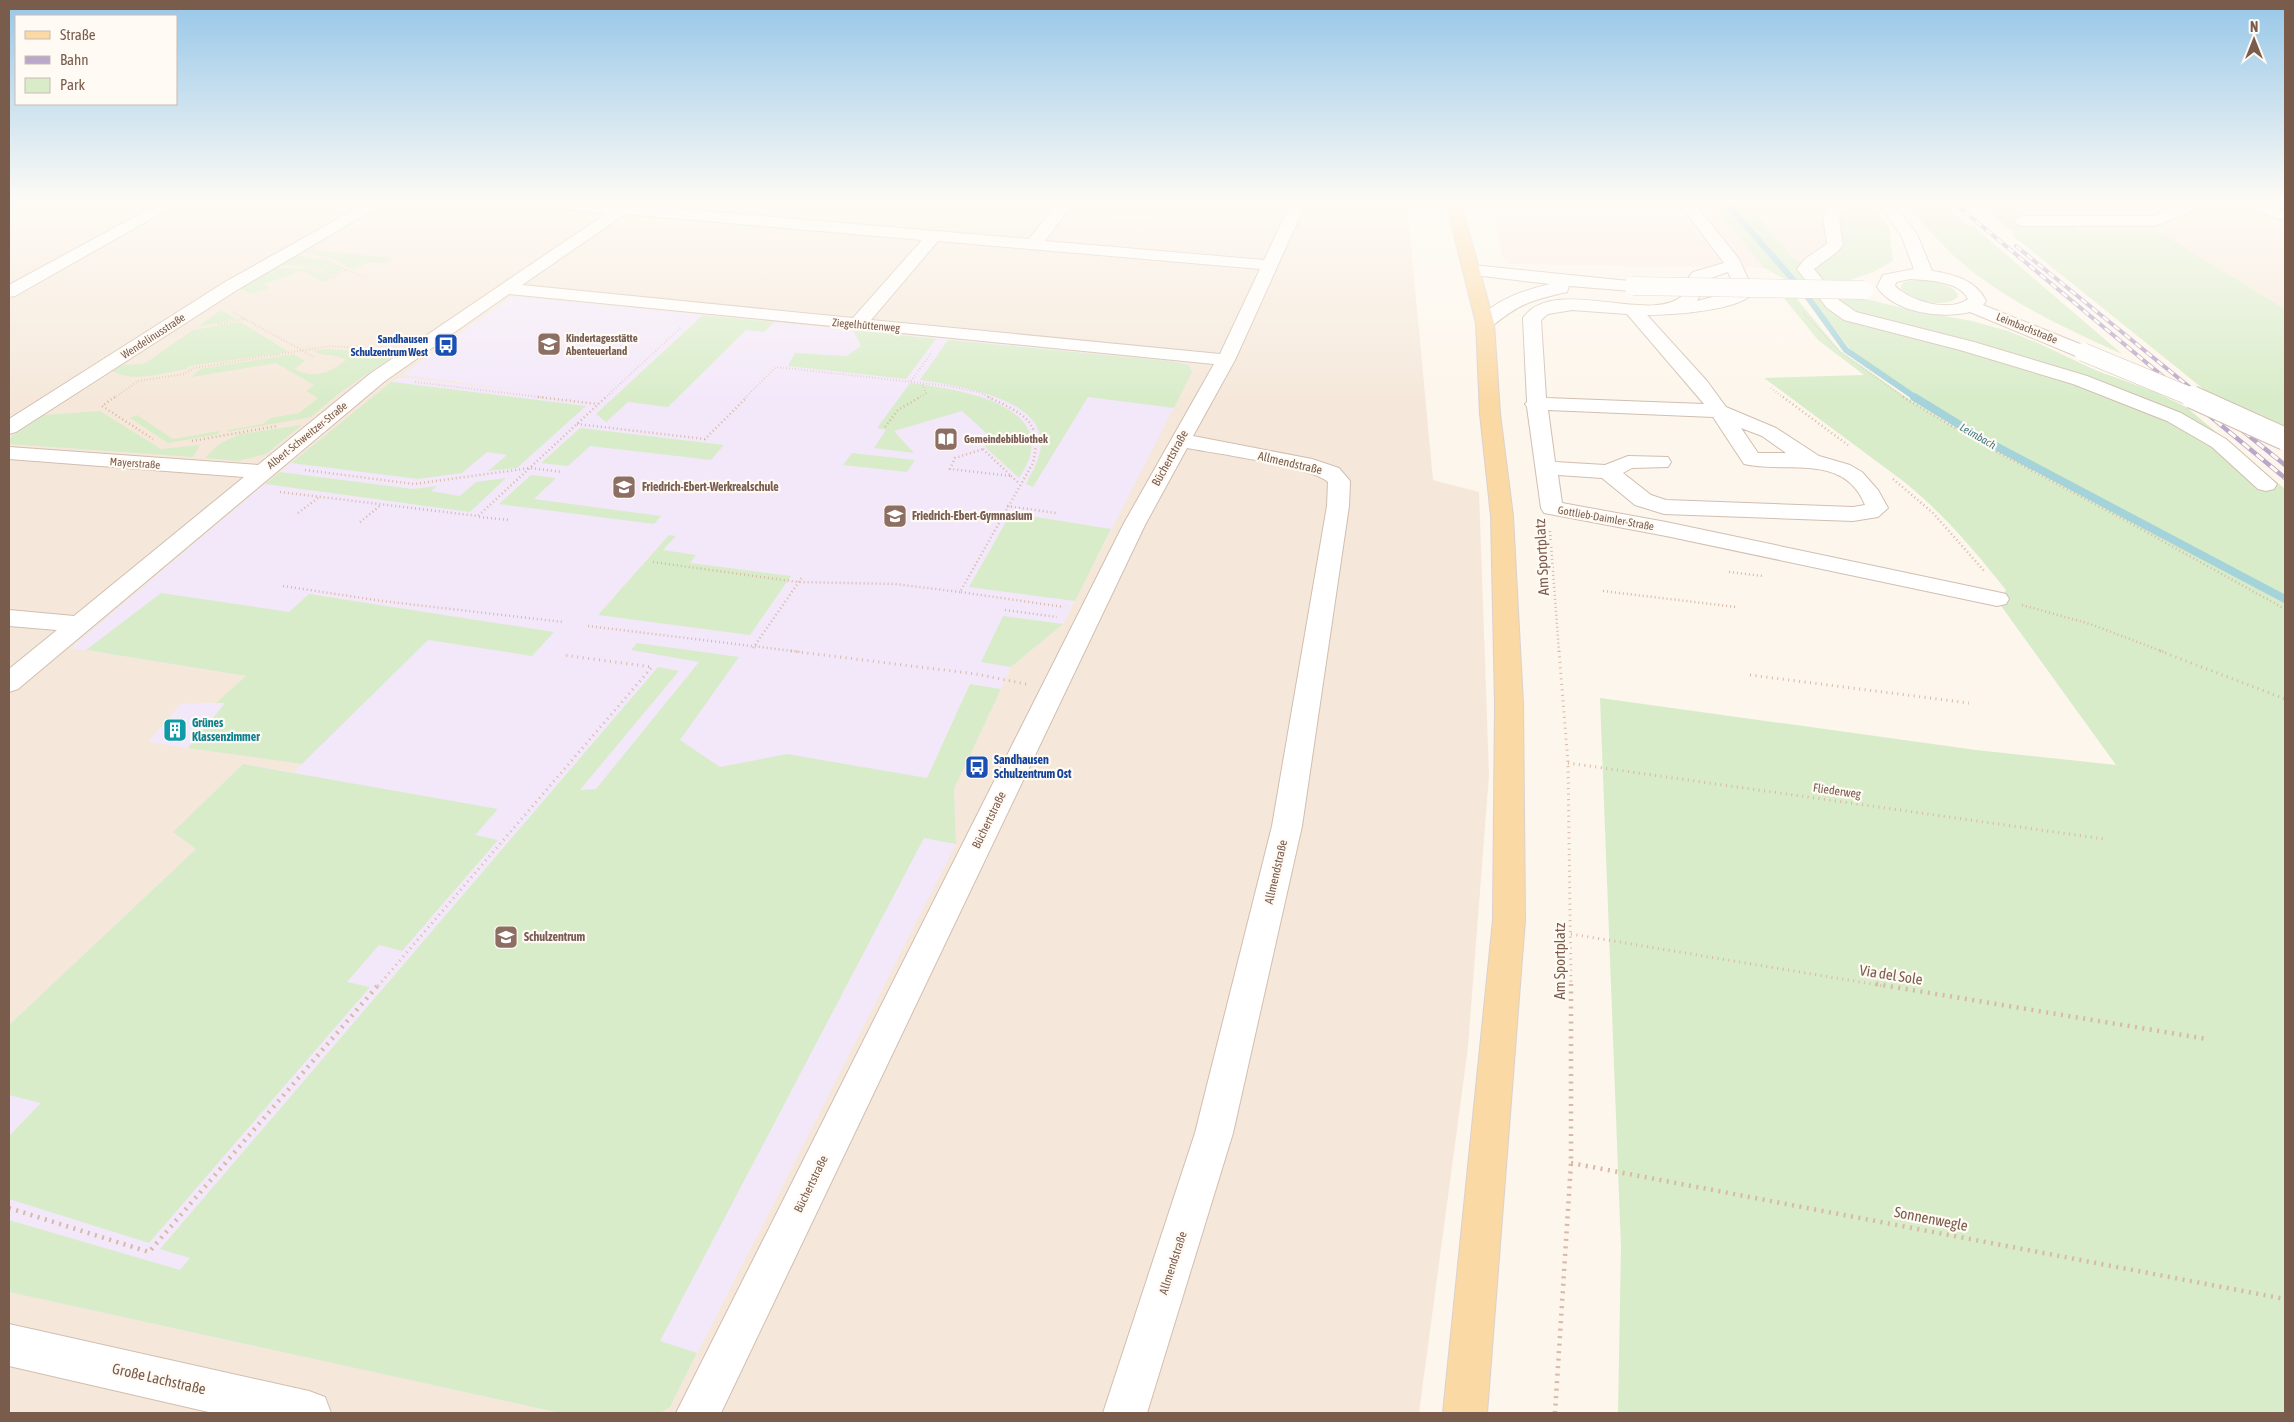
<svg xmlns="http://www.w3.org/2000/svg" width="2294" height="1422" viewBox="0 0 2294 1422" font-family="'Asap Condensed',sans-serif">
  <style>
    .residential { fill: #f5e8da }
    .commercial { fill: #fde8e0 }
    .education { fill: #f3e8fa }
    .green { fill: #d8ecc9 }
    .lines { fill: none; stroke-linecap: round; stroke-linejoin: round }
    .stream-far1 { stroke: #a5d3da; stroke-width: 6 }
    .stream { stroke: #a5d3da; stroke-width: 8 }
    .minor-casing { stroke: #d1beb0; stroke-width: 2 }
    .major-casing { stroke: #dad1cd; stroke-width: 2 }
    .path-far3 { stroke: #d9b8a5; stroke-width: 2; stroke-dasharray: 0.5 2.5; stroke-linecap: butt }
    .path-far2 { stroke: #d9b8a5; stroke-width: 2.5; stroke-dasharray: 1 3; stroke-linecap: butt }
    .path-far1 { stroke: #d9b8a5; stroke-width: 3; stroke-dasharray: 1 4.5; stroke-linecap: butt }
    .path { stroke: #d9b8a5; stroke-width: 4.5; stroke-dasharray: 2 5.5; stroke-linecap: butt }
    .minor { fill: #fff; fill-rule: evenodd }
    .major { fill: #fbd9a5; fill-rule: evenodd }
    .rail-far1-casing { stroke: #b9a8c9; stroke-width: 4 }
    .rail-casing { stroke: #b9a8c9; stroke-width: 4.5 }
    .rail-far1 { stroke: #fffaf3; stroke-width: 2.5; stroke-dasharray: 7; stroke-linecap: butt }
    .rail { stroke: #fffaf3; stroke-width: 3; stroke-dasharray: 9; stroke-linecap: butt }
    .minor-bridge-far1-casing { stroke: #d1beb0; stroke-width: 19; stroke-linecap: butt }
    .minor-bridge-casing { stroke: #d1beb0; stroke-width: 24; stroke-linecap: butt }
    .minor-bridge-far1 { stroke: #fff; stroke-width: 18 }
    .minor-bridge { stroke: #fff; stroke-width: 22 }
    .labels { text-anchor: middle; stroke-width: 4.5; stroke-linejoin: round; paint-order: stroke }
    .far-street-label { font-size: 11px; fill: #7a5c4d; stroke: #fffaf3 }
    .far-education-label { font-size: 11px; font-weight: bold; fill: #785e54; stroke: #fffaf3; text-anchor: start }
    .far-transit-label { font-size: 11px; font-weight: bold; fill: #164399; stroke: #fffaf3; text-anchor: end }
    .far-water-label { font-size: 11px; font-style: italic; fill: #437c86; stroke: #fffaf3 }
    .street-label { font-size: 12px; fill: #7a5c4d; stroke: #fffaf3 }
    .education-label { font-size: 12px; font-weight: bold; fill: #785e54; stroke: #fffaf3; text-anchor: start }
    .culture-label { font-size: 12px; font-weight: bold; fill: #0d838f; stroke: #fffaf3; text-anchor: start }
    .transit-label { font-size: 12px; font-weight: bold; fill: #164399; stroke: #fffaf3; text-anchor: start }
    .near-street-label { font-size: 15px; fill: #7a5c4d; stroke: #fffaf3 }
  </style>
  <rect width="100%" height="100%" fill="#fdf6ec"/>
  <!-- residential -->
  <path class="residential" d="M 9,203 L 1407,203 L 1433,480 L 1479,492 L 1489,775 L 1468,1047 L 1419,1413 L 9,1413 Z
    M 1746,203 L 1844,203 L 1840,232 L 1811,267 L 1793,258 Z
    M 2040,203 L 2285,203 L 2285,309 L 2158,231 L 2079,231 Z"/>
  <!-- commercial -->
  <path class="commercial" d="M 1491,203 L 1711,203 L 1764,268 L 1510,264 L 1502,256 Z"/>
  <!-- education -->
  <path class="education" d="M 512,296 L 1170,361 L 1189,365 L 1192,372 L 1063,624 L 1011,667 L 954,789 L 956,844 L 670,1407 L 660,1413 L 560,1413 L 9,1292 L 9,1025 L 196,849 L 173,832 L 243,764 L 294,772 L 301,764 L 148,742 L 181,704 L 216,703 L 246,676 L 71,648 L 259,489 L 391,382 L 401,377 L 517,390 L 402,375 Z"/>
  <!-- green -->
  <path class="green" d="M 1711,203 L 1746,203 L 1793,258 L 1811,267 L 1833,254 L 1837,218 L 1844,203 L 1870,203 L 1889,228 L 1893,261 L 1875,271 L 1848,281 L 1785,279 L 1764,268 Z
    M 1905,203 L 1942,203 L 1970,227 L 1974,227 L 2122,354 C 2063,327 2003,300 1954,256 C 1937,240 1921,221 1905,203 Z
    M 1978,203 L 2040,203 L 2079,231 L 2158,231 L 2285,309 L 2285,426 L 2206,391 L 2012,235 L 2015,234 Z
    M 308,250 L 394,258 L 385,263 L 369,262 L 354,270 L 332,259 L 304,252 Z
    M 298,255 L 326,261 L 343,269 L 332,276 L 314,267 L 280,265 Z
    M 275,268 L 309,269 L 330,278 L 324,282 L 302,271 L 263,284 L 270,288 L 252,294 L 241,289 Z
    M 1917,280 C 1930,281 1956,283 1958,297 C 1945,309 1913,301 1901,289 L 1901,285 L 1905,282 Z
    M 1784,298 L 1796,298 L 1840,351 L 1913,402 L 1982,444 L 2278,599 L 2285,596 L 2285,1413 L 1618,1413 L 1621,1248 L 1600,698 L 1976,750 L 2116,765 L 1999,603 L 2006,590 C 1974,550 1943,513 1903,481 L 1764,378 L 1864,375 L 1818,340 Z
    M 1811,298 L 1866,299 L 1910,310 L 1972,321 L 2008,331 L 2038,343 L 2095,370 L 2155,392 L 2186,407 L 2285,489 L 2285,595 L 1989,440 L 1898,383 L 1850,349 Z
    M 221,310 L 236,319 L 198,327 Z
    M 703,315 L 774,322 L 764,332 L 746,330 L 668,407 L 628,402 L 606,422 L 596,414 Z
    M 240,322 L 289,352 L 190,366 L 186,369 C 162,373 135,383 112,371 L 122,365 L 144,364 L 193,330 Z
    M 853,330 L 936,339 L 906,379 L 788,366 L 795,353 L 847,356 L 861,346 Z
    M 948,340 L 1170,361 L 1189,365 L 1192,372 L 1174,408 L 1088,397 L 1033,487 L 1026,484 C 1032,472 1040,459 1041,445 C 1044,397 953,385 920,380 Z
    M 327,349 L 396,354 L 338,394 L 311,417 L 227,432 L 228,430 L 263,424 L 271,418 L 299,413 L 318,398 L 306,391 L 314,385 L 276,363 L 192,377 L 200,369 L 293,354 L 305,361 L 294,369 C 313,379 330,374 346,360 C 331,352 327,358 313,351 Z
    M 391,382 L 393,382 L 586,406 L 517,468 L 488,471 L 507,455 L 487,452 L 462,473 L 418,479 L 291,463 Z
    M 910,383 C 958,389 1069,405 1019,478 L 984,446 L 996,442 L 962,411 L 894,431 L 914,453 L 874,448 L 886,430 L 877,428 Z
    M 100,411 L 161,449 L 200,445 L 193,457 L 9,444 L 9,438 L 44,415 Z
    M 137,415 L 173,439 L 219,431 L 219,434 L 168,443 L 130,418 Z
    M 302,425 L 266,454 L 238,461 L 205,458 L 219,444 L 240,434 Z
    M 580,428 L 581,428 L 724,445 L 711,460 L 590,446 L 568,466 L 541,463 Z
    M 852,453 L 915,460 L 907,472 L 843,465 Z
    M 280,472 L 413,489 L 437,486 L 431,491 L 460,496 L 476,482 L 506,478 L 470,512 L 265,484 Z
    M 531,475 L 556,478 L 534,499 L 661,516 L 654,524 L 499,504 Z
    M 1011,513 L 1111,529 L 1075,601 L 969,587 Z
    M 669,535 L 676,536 L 663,550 L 696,555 L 690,563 L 791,576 L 750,635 L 598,615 Z
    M 161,593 L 289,612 L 309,594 L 554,632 L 532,656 L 428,640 L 302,764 L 188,748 L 225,703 L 216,703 L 246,676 L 86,650 Z
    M 1003,616 L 1063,624 L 1011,667 L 981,662 Z
    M 637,643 L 739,657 L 680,740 L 720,767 L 787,754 L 927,778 L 970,684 L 1001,689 L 954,789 L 956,844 L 924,838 L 660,1341 L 697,1353 L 670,1407 L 660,1413 L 560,1413 L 9,1292 L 9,1220 L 180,1270 L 190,1258 L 160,1249 L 658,667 L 679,671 L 580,790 L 596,789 L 699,662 L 631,650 Z
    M 243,764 L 498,809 L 475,835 L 498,840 L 402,951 L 379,945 L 347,982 L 370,987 L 149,1243 L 9,1199 L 9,1136 L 41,1103 L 9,1095 L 9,1025 L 196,849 L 173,832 Z"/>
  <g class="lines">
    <!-- stream-far1 -->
    <path class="stream-far1" d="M 1726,203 L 1804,292 L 1846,350 L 1916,398"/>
    <!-- stream -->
    <path class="stream" d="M 1914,397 L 1986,441 L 2285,599"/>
    <!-- minor casing -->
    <g class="minor-casing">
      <path id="minor" d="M 160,203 L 179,203 L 15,296 L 9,297 L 9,285 Z
        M 366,203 L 385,203 L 237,290 L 16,432 L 9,434 L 9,419 L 225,282 Z
        M 541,203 L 622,204 L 1029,239 L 1058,203 L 1073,203 L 1045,241 L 1264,260 L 1291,203 L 1306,203 L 1235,360 L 1193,436 L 1312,459 L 1339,468 L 1350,481 L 1349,506 L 1302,826 L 1233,1133 L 1147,1413 L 1103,1413 L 1195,1133 L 1272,826 L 1327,506 L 1328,482 C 1313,467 1213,453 1187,448 L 1145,525 L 721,1413 L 676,1413 L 1123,525 L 1214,364 L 509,294 L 385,381 L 18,689 L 9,692 L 9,669 L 57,630 L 9,626 L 9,610 L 74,616 L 244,477 L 9,459 L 9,447 L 258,465 L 371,373 L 607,213 L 548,208 ZM 625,214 L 922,240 L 853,318 L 522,285 ZM 938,241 L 1260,269 L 1220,354 L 871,320 Z
        M 1679,203 L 1694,203 L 1739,259 L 1754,292 C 1741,311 1670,315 1647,315 L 1707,381 L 1726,407 L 1776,428 L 1819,456 L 1850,465 L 1862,472 L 1878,490 L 1888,508 L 1878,517 L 1853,521 L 1664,514 L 1635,505 L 1602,478 L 1558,475 L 1562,503 L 1666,522 L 1997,592 L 2006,594 L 2009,599 L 2006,604 L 1997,606 L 1666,536 L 1544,513 L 1541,508 L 1527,407 L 1525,404 L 1527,402 L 1523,318 C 1554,274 1652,326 1683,295 L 1684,283 L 1693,272 L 1724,263 ZM 1728,272 L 1736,291 L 1697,301 L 1702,291 L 1702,284 L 1705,280 ZM 1572,310 L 1627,314 L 1704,404 L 1546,398 L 1541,320 L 1548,314 ZM 1548,410 L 1713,417 L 1744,464 C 1786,474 1844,452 1865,505 L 1853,507 L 1666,500 L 1651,495 L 1623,473 L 1632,468 L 1668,467 L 1671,462 L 1668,457 L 1628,456 L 1605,465 L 1555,462 ZM 1741,428 L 1762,436 L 1786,453 L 1758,453 Z
        M 1831,203 L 1846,203 L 1839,216 L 1843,245 L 1837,252 L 1814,269 L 1839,300 L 1856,312 L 1974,342 L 2087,376 L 2181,413 L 2226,439 L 2277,484 L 2274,489 L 2266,491 L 2258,489 L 2212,447 L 2167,421 L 2073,384 L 1960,350 L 1844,320 L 1827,308 L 1797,269 L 1805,259 L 1827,244 L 1823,216 Z
        M 1878,203 L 1893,203 L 1917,234 L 1932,271 C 1953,274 1976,280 1986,301 L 1983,305 L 2090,348 L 2092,352 L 2090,356 L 2083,358 L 2076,356 L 1970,312 C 1941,319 1895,313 1877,287 L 1883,275 L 1914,269 L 1901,235 ZM 1910,279 C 1927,280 1960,281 1968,299 C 1949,313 1910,301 1895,286 L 1896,282 Z
        M 2186,203 L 2208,203 L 2206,206 L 2155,226 L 2023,226 L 2017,224 L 2015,221 L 2017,218 L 2023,216 L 2153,216 Z
        M 2239,203 L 2262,203 L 2285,211 L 2285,221 L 2241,206 Z
        M 1472,265 L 1639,282 L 1642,286 L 1639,290 L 1633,291 L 1569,286 L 1567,292 C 1532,300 1520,303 1491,327 L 1479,327 L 1476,323 C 1492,300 1525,290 1550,284 L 1466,274 L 1464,270 L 1466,266 Z
        M 9,1324 L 309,1391 L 325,1397 L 331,1413 L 213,1413 L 9,1366 Z"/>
    </g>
    <!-- major casing -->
    <g class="major-casing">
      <path id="major" d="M 1446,203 L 1461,203 L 1494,323 L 1500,414 L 1513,516 L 1523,704 L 1525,920 L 1487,1413 L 1443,1413 L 1493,920 L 1495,704 L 1491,516 L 1480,414 L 1476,323 Z"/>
    </g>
    <!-- path-far3 -->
    <path class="path-far3" d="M 1084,218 L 1145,224 L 1147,221
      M 324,259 L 365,278
      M 310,268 L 333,278 L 346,269
      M 233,312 L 244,319
      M 1804,314 L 1842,353 L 1905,398
      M 218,324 L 245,319 L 314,357
      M 911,381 L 932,352
      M 415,382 L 548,398
      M 1771,388 L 1784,398
      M 114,398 L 138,381 L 184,374 L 194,368 L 330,346 L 375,349
      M 605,398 L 680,328
      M 745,398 L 776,367 L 949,386 L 979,392 L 991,398
      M 918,398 L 926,393 L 922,383"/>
    <!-- path-far2 -->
    <path class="path-far2" d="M 115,397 L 102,406 L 153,439
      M 538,397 L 598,404
      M 988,397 C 1023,414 1043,420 1033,463 L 960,592 L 1064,607
      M 1783,397 L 1848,445
      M 1903,397 L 1982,444 L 2121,518 L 2285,609
      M 577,424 L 705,439 L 747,397
      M 885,427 L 898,410 L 920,397
      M 192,441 L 277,426
      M 983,449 L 1011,476 L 950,469 L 955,458 Z
      M 305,470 L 414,484 L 530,468 L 562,472
      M 1011,476 L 1020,484
      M 1893,479 L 1933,513 L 1985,572
      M 280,492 L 478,516 L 606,397
      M 1007,506 L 1056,513
      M 298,513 L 318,498
      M 479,517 L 510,520
      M 360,522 L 381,505
      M 1550,531 L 1559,652
      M 653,562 L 798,582 L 895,584 L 960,592
      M 1729,572 L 1763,576
      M 283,586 L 382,601 L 563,622
      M 1603,591 L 1736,607
      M 2022,605 L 2090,624 L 2164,652
      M 1005,610 L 1057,617
      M 588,626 L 801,652
      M 753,648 L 803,576"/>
    <!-- path-far1 -->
    <path class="path-far1" d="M 791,651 L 976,674 L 1026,684
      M 1559,651 L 1568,763 L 1571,986
      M 2160,651 L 2285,699
      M 1750,675 L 1969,703
      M 1568,763 L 2104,839
      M 1571,934 L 1884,986
      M 378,986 L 652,667 L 563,655"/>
    <!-- path -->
    <path class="path" d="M 1876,984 L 2207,1039
      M 1571,1163 L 2285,1299
      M 9,1208 L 149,1252 L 379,984
      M 1555,1413 L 1571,1163 L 1571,984"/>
    <!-- minor -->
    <use href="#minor" class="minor"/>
    <!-- major -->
    <use href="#major" class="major"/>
    <!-- rail-far1 casing -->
    <g class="rail-far1-casing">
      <path id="rail-far1" d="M 1954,203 L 2189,398
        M 2016,246 L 2203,398"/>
    </g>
    <!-- rail casing -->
    <g class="rail-casing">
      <path id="rail" d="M 2187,397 L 2285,478
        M 2201,397 L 2285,465"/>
    </g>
    <!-- rail-far1 -->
    <use href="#rail-far1" class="rail-far1"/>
    <!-- rail -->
    <use href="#rail" class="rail"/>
    <!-- minor-bridge-far1 casing -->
    <g class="minor-bridge-far1-casing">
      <path id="minor-bridge-far1" d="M 1633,286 L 1864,290
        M 2083,352 L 2194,398"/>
    </g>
    <!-- minor-bridge casing -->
    <g class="minor-bridge-casing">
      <path id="minor-bridge" d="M 2192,397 L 2285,439"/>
    </g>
    <!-- minor-bridge-far1 -->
    <use href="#minor-bridge-far1" class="minor-bridge-far1"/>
    <!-- minor-bridge -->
    <use href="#minor-bridge" class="minor-bridge"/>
  </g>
  <!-- sky -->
  <linearGradient id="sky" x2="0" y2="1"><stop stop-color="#97c7e8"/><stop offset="0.5" stop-color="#fefbf6"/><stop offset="1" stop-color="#fefbf6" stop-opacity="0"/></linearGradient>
  <rect width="2294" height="402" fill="url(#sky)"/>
  <!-- icons -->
  <defs>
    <g id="school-square" transform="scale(1.25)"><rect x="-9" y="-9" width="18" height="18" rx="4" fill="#8d6e63" stroke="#fffaf3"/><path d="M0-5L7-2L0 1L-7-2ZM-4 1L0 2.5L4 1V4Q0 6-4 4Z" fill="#fff"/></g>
    <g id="bus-square" transform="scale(1.25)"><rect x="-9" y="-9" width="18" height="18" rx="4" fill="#1a4fb4" stroke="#fffaf3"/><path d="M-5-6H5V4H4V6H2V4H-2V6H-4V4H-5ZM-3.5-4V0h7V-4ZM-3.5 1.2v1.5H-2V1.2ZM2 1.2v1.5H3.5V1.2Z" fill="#fff"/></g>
    <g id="library-square" transform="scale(1.25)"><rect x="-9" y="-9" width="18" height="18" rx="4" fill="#8d6e63" stroke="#fffaf3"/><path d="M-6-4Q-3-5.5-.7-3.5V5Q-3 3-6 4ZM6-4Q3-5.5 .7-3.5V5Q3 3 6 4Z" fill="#fff"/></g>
    <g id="building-square" transform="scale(1.25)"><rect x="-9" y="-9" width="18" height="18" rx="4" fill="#0f9aa8" stroke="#fffaf3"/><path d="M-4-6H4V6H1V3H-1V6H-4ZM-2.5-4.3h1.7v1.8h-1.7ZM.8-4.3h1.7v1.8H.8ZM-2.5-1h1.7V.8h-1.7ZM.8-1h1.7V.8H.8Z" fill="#fff"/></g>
  </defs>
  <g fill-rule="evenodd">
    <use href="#school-square" x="549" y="344"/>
    <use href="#bus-square" x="446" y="345"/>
    <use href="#library-square" x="946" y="439"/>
    <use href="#school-square" x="624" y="487"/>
    <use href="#school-square" x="895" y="516"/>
    <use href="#building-square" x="175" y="730"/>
    <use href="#bus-square" x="977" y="767"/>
    <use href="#school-square" x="506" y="937"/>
  </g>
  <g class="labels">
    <!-- far-street labels -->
    <g class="far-street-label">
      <text transform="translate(866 325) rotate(5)" y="4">Ziegelhüttenweg</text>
      <text transform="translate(2027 328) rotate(22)" y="4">Leimbachstraße</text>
      <text transform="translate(153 336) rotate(-33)" y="4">Wendelinusstraße</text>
      <text transform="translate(307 435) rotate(-39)" y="4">Albert-Schweitzer-Straße</text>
      <text transform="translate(135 463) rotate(4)" y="4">Mayerstraße</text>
      <text transform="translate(1606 518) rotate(10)" y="4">Gottlieb-Daimler-Straße</text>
    </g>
    <!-- far-education labels -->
    <g class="far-education-label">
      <text x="566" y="342">Kindertagesstätte<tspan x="566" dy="13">Abenteuerland</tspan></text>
      <text x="964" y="443">Gemeindebibliothek</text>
    </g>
    <!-- far-transit labels -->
    <g class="far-transit-label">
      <text x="428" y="343">Sandhausen<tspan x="428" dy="13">Schulzentrum West</tspan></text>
    </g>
    <!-- far-water labels -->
    <g class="far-water-label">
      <text transform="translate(1978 436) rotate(30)" y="4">Leimbach</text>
    </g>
    <!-- street labels -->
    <g class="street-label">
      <text transform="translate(1170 458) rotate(-61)" y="4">Büchertstraße</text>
      <text transform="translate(1290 463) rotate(13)" y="4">Allmendstraße</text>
      <text transform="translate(1837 791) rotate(8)" y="4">Fliederweg</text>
      <text transform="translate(989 820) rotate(-64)" y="4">Büchertstraße</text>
      <text transform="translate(1276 872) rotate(-77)" y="4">Allmendstraße</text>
      <text transform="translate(811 1184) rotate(-64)" y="4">Büchertstraße</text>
      <text transform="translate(1173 1263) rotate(-72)" y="4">Allmendstraße</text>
    </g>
    <!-- education labels -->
    <g class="education-label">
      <text x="642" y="491">Friedrich-Ebert-Werkrealschule</text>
      <text x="912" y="520">Friedrich-Ebert-Gymnasium</text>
      <text x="524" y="941">Schulzentrum</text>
    </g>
    <!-- culture labels -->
    <g class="culture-label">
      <text x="192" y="727">Grünes<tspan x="192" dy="14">Klassenzimmer</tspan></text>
    </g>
    <!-- transit labels -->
    <g class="transit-label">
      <text x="994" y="764">Sandhausen<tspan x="994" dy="14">Schulzentrum Ost</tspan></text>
    </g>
    <!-- near-street labels -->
    <g class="near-street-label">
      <text transform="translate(1542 557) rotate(-93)" y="5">Am Sportplatz</text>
      <text transform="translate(1560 961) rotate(-90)" y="5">Am Sportplatz</text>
      <text transform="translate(1891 975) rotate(9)" y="5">Via del Sole</text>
      <text transform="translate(1931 1219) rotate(11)" y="5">Sonnenwegle</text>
      <text transform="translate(159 1379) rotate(13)" y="5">Große Lachstraße</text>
    </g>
  </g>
  <!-- border -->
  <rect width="2294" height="1422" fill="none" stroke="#7a5c4d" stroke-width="20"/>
  <!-- legend -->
  <rect x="15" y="15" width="162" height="90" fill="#fffaf3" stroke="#cabbb1"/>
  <rect x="25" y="31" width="25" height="8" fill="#fbd9a5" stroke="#cabbb1"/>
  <text x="60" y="40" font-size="15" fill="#7a5c4d">Straße</text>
  <rect x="25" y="56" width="25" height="8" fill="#b9a8c9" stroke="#cabbb1"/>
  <text x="60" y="65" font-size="15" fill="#7a5c4d">Bahn</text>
  <rect x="25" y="78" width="25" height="15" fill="#d8ecc9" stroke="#cabbb1"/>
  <text x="60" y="90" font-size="15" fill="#7a5c4d">Park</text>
  <!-- north arrow -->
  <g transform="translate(2254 40)" stroke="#fffaf3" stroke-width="4" paint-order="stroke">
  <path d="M0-4L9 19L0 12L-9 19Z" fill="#7a5c4d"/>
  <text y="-8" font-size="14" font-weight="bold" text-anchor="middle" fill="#7a5c4d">N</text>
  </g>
</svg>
